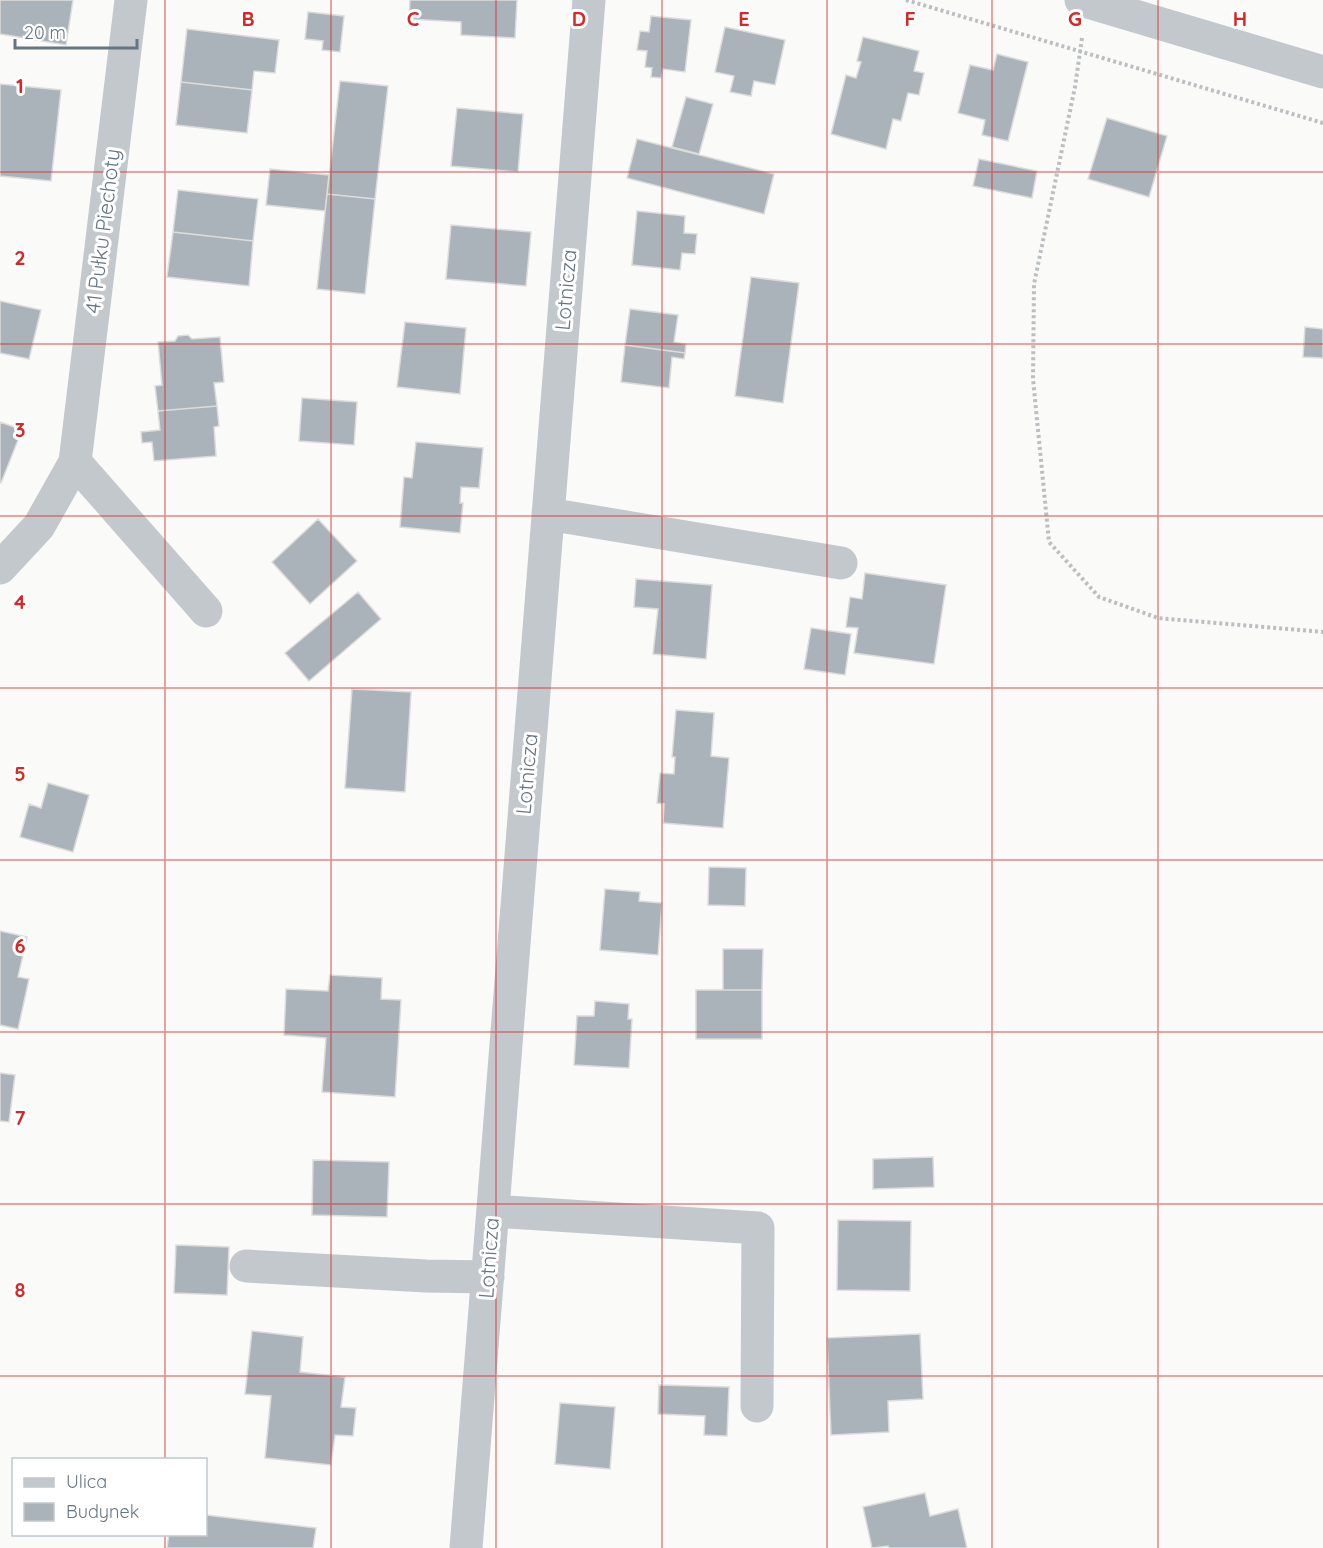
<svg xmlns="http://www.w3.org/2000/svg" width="1323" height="1548" viewBox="0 0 1323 1548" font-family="Quicksand,sans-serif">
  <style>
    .building { fill: #aab3b9; stroke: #dcdcda; stroke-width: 1.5 }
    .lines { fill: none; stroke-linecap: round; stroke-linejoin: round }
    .path { stroke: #bbbfc2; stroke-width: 4; stroke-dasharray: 3 3; stroke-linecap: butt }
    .minor { stroke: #c3c8cc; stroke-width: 33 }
    .grid { fill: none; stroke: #d62828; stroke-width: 1.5; stroke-opacity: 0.55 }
    .labels { text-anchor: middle; stroke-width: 6; stroke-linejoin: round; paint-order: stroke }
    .street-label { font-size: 21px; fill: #657683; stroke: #fff }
    .grid-label { font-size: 20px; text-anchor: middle; font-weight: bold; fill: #d62828; stroke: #fff; stroke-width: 6; stroke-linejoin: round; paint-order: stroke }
  </style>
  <rect width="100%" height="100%" fill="#fafaf8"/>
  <!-- building -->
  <path class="building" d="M 0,0 L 73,0 L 66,45 L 0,34 Z
    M 410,0 L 517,0 L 515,38 L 461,35 L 461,22 L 409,19 Z
    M 308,12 L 344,16 L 340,52 L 322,50 L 323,41 L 305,39 Z
    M 651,16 L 691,20 L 685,72 L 663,69 L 661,78 L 651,77 L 652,68 L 645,67 L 647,51 L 637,50 L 640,31 L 649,32 Z
    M 725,27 L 785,40 L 775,85 L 754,81 L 751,96 L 730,92 L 734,76 L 715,72 Z
    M 187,29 L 279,40 L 275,73 L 254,71 L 252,90 L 181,82 Z
    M 863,37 L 919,51 L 914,71 L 924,73 L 919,95 L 908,93 L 901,121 L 893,119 L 886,149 L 831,134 L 846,75 L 856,78 L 861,62 L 857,61 Z
    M 997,54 L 1028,62 L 1008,141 L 982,135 L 985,120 L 958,113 L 970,65 L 993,70 Z
    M 340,81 L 388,86 L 375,199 L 327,194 Z
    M 181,82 L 252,90 L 247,133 L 176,125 Z
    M 0,84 L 61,90 L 51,181 L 0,176 Z
    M 686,97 L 713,104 L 699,154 L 672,147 Z
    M 457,108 L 523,114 L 518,172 L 451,166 Z
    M 1107,118 L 1167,136 L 1149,197 L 1088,179 Z
    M 637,139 L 774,174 L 764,214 L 627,178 Z
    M 979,159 L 1037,171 L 1032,198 L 973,186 Z
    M 270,169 L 329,175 L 325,211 L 266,205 Z
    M 178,190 L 258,199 L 253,241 L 173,232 Z
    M 327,194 L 375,199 L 365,294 L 317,289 Z
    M 637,211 L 685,216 L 684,233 L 697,234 L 695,254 L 682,253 L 680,270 L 632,265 Z
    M 451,225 L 531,232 L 526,286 L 446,279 Z
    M 173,232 L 253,241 L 249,286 L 167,277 Z
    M 751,277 L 799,283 L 783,403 L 735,396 Z
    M 0,301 L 41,310 L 29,359 L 0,353 Z
    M 630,309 L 678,315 L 674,342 L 686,344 L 685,353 L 625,345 Z
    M 405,322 L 466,328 L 460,394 L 397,387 Z
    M 1305,327 L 1323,329 L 1323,358 L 1303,357 Z
    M 188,335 L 192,339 L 220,337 L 224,382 L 214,383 L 217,406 L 158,411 L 155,386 L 162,385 L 158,342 L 175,341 L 178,336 Z
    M 625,345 L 685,353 L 684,359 L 672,357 L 669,388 L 621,382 Z
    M 302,398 L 357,402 L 354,445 L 299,441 Z
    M 217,406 L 219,426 L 214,427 L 216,456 L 154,461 L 152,442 L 142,443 L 141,432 L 160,430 L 158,411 Z
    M 0,422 L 22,430 L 1,483 L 0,482 Z
    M 416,442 L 483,448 L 479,488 L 461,487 L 460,503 L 463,503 L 460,533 L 400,527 L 404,477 L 412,478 Z
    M 318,519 L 357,561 L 310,604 L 272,562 Z
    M 865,573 L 946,585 L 934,664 L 854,653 L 858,628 L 846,627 L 850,597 L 862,599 Z
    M 636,579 L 712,585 L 706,659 L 653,654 L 658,609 L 634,607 Z
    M 358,592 L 381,619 L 309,681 L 285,653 Z
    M 811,628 L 851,634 L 845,675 L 804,669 Z
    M 352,689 L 411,692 L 405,792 L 345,788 Z
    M 676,710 L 714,713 L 711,756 L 729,758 L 723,828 L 663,823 L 664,804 L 657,803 L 660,773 L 674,774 L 675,757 L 672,757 Z
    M 48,783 L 89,795 L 73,852 L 20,837 L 29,804 L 41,808 Z
    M 709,867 L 746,868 L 745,906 L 708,905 Z
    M 605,889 L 640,892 L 639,901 L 662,903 L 658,955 L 600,950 Z
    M 0,931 L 27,937 L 18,977 L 29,979 L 18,1029 L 0,1025 Z
    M 723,949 L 763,949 L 762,990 L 723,990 Z
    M 330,975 L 382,978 L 381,999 L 401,1000 L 395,1097 L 322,1092 L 326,1038 L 284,1035 L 286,989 L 328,991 Z
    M 696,990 L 762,990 L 762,1039 L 696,1039 Z
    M 595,1001 L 629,1004 L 628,1019 L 632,1019 L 629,1068 L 574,1065 L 577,1016 L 594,1016 Z
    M 0,1073 L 15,1075 L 9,1122 L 0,1121 Z
    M 933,1157 L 934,1187 L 873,1189 L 873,1159 Z
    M 313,1160 L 389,1162 L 387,1217 L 312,1215 Z
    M 838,1220 L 911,1221 L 910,1291 L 837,1290 Z
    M 176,1245 L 229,1247 L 227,1295 L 174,1293 Z
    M 252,1331 L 303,1337 L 300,1372 L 345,1377 L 341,1407 L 356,1408 L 353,1436 L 335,1435 L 331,1465 L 265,1458 L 271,1396 L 245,1394 Z
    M 920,1334 L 923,1399 L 888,1401 L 889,1432 L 831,1435 L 827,1338 Z
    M 659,1385 L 729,1387 L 727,1436 L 704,1435 L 705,1416 L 658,1414 Z
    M 560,1403 L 615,1407 L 610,1469 L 555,1464 Z
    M 925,1493 L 930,1516 L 958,1509 L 967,1548 L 889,1548 L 888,1546 L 872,1548 L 863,1507 Z
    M 206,1515 L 316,1528 L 313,1548 L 167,1548 L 169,1534 L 206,1534 Z"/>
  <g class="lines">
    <!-- path -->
    <path class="path" d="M 906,0 L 1323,123
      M 1082,38 L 1075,87 L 1034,284 L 1033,379 L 1049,542 L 1099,597 L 1158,618 L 1323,632"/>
    <!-- minor -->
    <path class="minor" d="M 1081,0 L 1323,72
      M 75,462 L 206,611
      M 548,514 L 841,563
      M 0,568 L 39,526 L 75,462 L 131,0
      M 493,1211 L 758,1228 L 757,1406
      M 246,1266 L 426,1276 L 488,1277
      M 466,1548 L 589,0"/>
  </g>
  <!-- grid -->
  <path class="grid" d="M 165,0 L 165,1460M 331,0 L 331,1548M 496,0 L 496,1548M 662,0 L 662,1548M 827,0 L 827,1548M 992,0 L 992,1548M 1158,0 L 1158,1548M 0,172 L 1323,172M 0,344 L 1323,344M 0,516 L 1323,516M 0,688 L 1323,688M 0,860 L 1323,860M 0,1032 L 1323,1032M 0,1204 L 1323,1204M 0,1376 L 1323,1376M 165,1534 L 165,1548"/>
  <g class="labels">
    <!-- street labels -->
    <g class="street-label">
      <text transform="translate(103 231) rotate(-83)" y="7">41 Pułku Piechoty</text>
      <text transform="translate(566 290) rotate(-85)" y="7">Lotnicza</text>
      <text transform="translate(527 774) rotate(-85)" y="7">Lotnicza</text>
      <text transform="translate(489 1258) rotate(-86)" y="7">Lotnicza</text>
    </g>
  </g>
  <g class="grid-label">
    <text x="248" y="26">B</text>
    <text x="413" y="26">C</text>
    <text x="579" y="26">D</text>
    <text x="744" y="26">E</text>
    <text x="910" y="26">F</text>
    <text x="1075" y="26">G</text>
    <text x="1240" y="26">H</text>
    <text x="20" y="93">1</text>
    <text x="20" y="265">2</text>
    <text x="20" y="437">3</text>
    <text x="20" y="609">4</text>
    <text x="20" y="781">5</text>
    <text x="20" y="953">6</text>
    <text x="20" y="1125">7</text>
    <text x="20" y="1297">8</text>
  </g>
  <!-- legend -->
  <rect x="12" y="1458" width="195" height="78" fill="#ffffff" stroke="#c1c8cd" stroke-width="1.5"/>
  <rect x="24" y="1478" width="30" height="9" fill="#c3c8cc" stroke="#c1c8cd" stroke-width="1.5"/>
  <text x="66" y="1488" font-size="18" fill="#657683">Ulica</text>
  <rect x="24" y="1503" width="30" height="18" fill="#aab3b9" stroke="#c1c8cd" stroke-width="1.5"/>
  <text x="66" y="1518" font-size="18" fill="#657683">Budynek</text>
  <!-- scale -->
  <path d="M15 39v9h122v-9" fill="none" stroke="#657683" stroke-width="3"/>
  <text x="24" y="39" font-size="18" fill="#657683" stroke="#ffffff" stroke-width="4.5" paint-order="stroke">20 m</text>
</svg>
